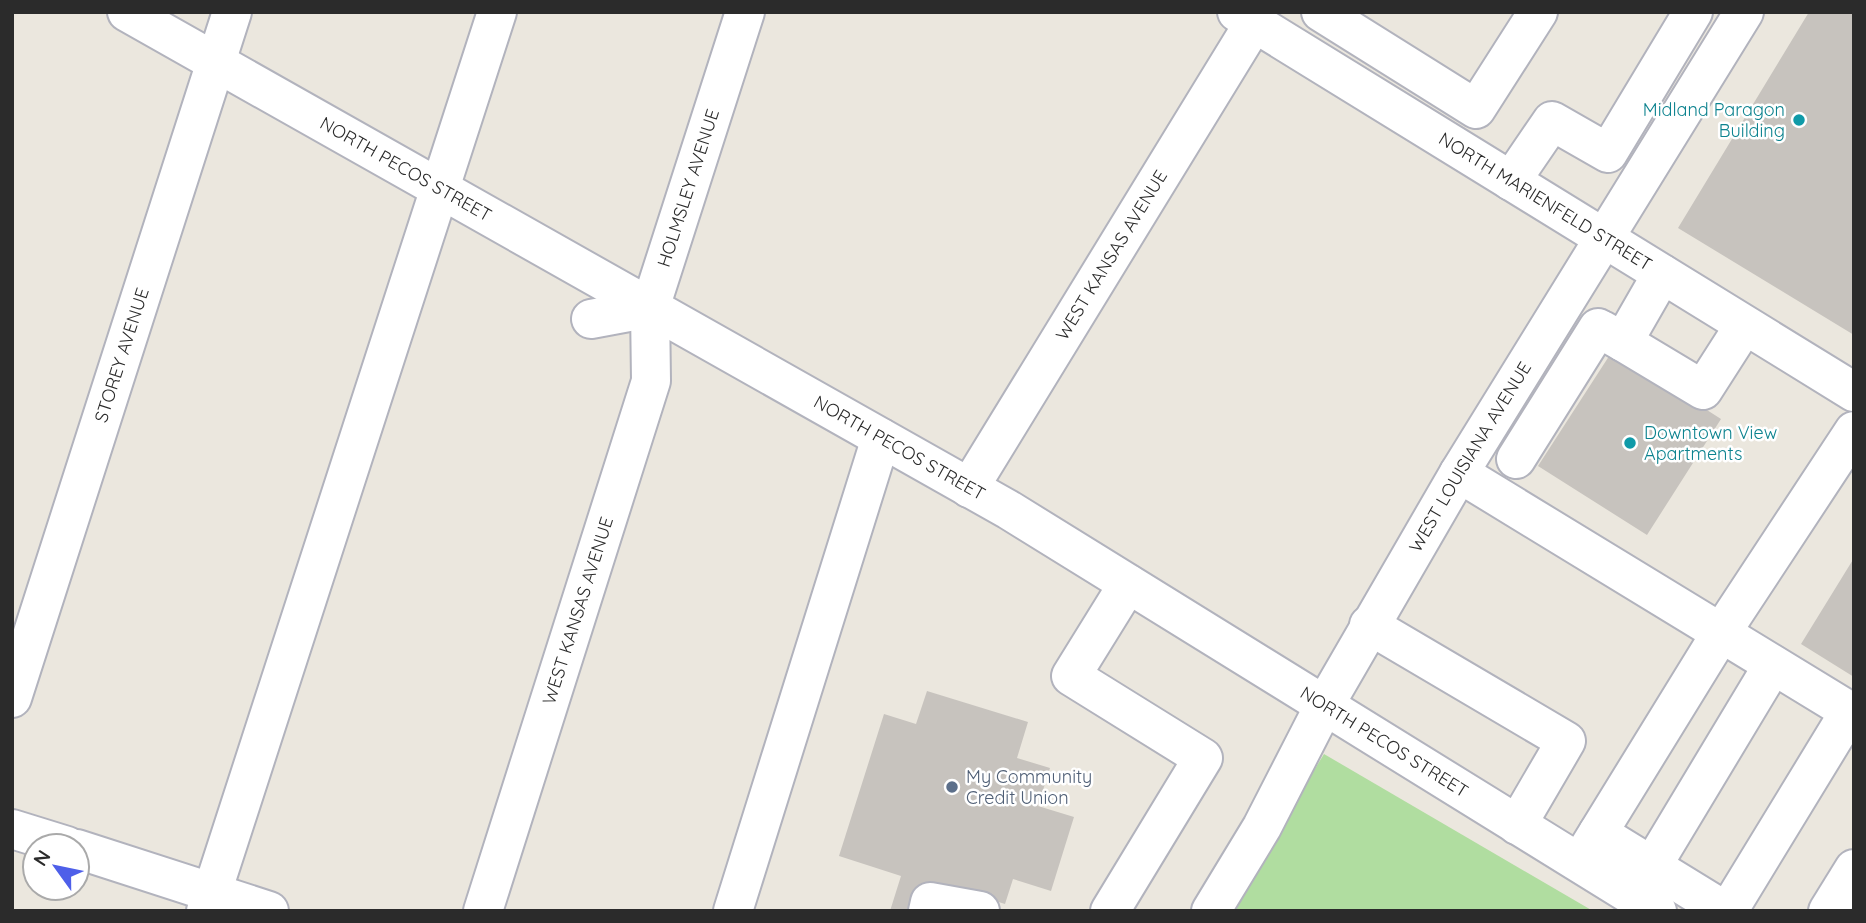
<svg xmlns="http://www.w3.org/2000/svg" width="1866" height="923" viewBox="0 0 1866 923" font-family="Quicksand,sans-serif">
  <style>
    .green { fill: #b0dda0 }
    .building { fill: #c7c3be }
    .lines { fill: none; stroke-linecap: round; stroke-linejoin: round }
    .minor-casing { stroke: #b2b3bd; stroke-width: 42 }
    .minor { stroke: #fff; stroke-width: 38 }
    .culture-dot { fill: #0f9aa8; stroke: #fff; stroke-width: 2.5 }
    .service-dot { fill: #5c6f8a; stroke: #fff; stroke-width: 2.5 }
    .labels { text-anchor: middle; stroke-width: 5; stroke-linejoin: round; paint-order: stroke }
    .culture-label { font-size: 18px; fill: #0d838f; stroke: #fff; text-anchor: end }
    .street-label { font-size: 18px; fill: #2b2b2b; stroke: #fff }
    .service-label { font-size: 18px; fill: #4e5e75; stroke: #fff; text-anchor: start }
  </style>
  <rect width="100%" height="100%" fill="#ebe7de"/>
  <!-- green -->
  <path class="green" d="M 1324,754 L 1593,911 L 1228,911 Z"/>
  <!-- building -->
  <path class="building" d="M 1809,12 L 1854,12 L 1854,335 L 1678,228 Z
    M 1613,350 L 1721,419 L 1647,535 L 1538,466 Z
    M 1854,558 L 1854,677 L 1801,644 Z
    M 927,691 L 1028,722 L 1017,758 L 1050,768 L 1038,806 L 1074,817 L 1051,891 L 1013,879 L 1005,904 L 970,893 L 964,911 L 890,911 L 901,876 L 839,856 L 884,714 L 916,724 Z"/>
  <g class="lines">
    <!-- minor casing -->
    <g class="minor-casing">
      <g id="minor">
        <path id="s1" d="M 127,12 L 1009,510 L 1657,911"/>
        <path id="s2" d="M 1237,12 L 1854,392"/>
        <path d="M 1321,12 L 1476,109 L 1538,12"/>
        <path d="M 1511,181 L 1552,121 L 1608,153 L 1693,12"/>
        <path id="s3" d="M 591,319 L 650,308 L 745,12"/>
        <path d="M 1602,330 L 1623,342 L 1662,274"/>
        <path d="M 1623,342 L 1703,390 L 1744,326"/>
        <path d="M 1516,459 L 1598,328"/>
        <path d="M 1459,473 L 1854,714"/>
        <path id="s4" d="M 969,488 L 1254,23"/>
        <path d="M 1369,625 L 1566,741 L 1517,825"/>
        <path id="s5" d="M 12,698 L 232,12"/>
        <path d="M 12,829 L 67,846"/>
        <path d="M 1598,833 L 1725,911"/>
        <path d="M 77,849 L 269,911"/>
        <path d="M 1580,862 L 1721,633 L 1854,431"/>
        <path d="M 1634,896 L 1773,665"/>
        <path d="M 206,911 L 497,12"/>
        <path id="s6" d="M 483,911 L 651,381 L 650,308"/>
        <path d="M 733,911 L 881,438"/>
        <path d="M 928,911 L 930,902 L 980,911"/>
        <path d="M 1110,911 L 1203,758 L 1071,676 L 1128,584"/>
        <path id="s7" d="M 1211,911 L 1262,827 L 1324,706 L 1459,473 L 1744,12"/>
        <path d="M 1728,911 L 1850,711"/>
        <path d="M 1828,911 L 1854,869"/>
      </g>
    </g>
    <!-- minor -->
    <use href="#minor" class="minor"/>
  </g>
  <!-- markers -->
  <g class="culture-dot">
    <circle cx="1799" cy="120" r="7"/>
    <circle cx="1630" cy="443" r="7"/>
  </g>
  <circle class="service-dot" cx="952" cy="787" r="7"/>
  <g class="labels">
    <!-- culture labels -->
    <g class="culture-label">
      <text x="1785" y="116">Midland Paragon<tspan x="1785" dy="21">Building</tspan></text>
      <text x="1644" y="439" text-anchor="start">Downtown View<tspan x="1644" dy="21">Apartments</tspan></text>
    </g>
    <!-- street labels -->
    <g class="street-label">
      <text dy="6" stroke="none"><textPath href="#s1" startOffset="320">NORTH PECOS STREET</textPath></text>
      <text dy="6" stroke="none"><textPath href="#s3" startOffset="186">HOLMSLEY AVENUE</textPath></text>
      <text dy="6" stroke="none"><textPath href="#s2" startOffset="362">NORTH MARIENFELD STREET</textPath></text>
      <text dy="6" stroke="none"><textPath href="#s4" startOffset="273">WEST KANSAS AVENUE</textPath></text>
      <text dy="6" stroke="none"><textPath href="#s5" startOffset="360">STOREY AVENUE</textPath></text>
      <text dy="6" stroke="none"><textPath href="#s1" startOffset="887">NORTH PECOS STREET</textPath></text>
      <text dy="6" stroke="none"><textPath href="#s7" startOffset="523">WEST LOUISIANA AVENUE</textPath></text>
      <text dy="6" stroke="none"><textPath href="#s6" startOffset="315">WEST KANSAS AVENUE</textPath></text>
      <text dy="6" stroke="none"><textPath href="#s1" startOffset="1454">NORTH PECOS STREET</textPath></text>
    </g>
    <!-- service labels -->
    <g class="service-label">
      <text x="966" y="783">My Community<tspan x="966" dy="21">Credit Union</tspan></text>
    </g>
  </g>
  <!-- border -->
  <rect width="1866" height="923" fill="none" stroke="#2b2b2b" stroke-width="28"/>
  <!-- north arrow -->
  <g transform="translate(56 867) rotate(303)"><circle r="33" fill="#ffffff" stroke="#aaaaaa" stroke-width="2"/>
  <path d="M0-5L12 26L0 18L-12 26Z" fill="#4e5fe9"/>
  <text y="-10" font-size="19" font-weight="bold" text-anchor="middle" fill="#2b2b2b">N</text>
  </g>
</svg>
